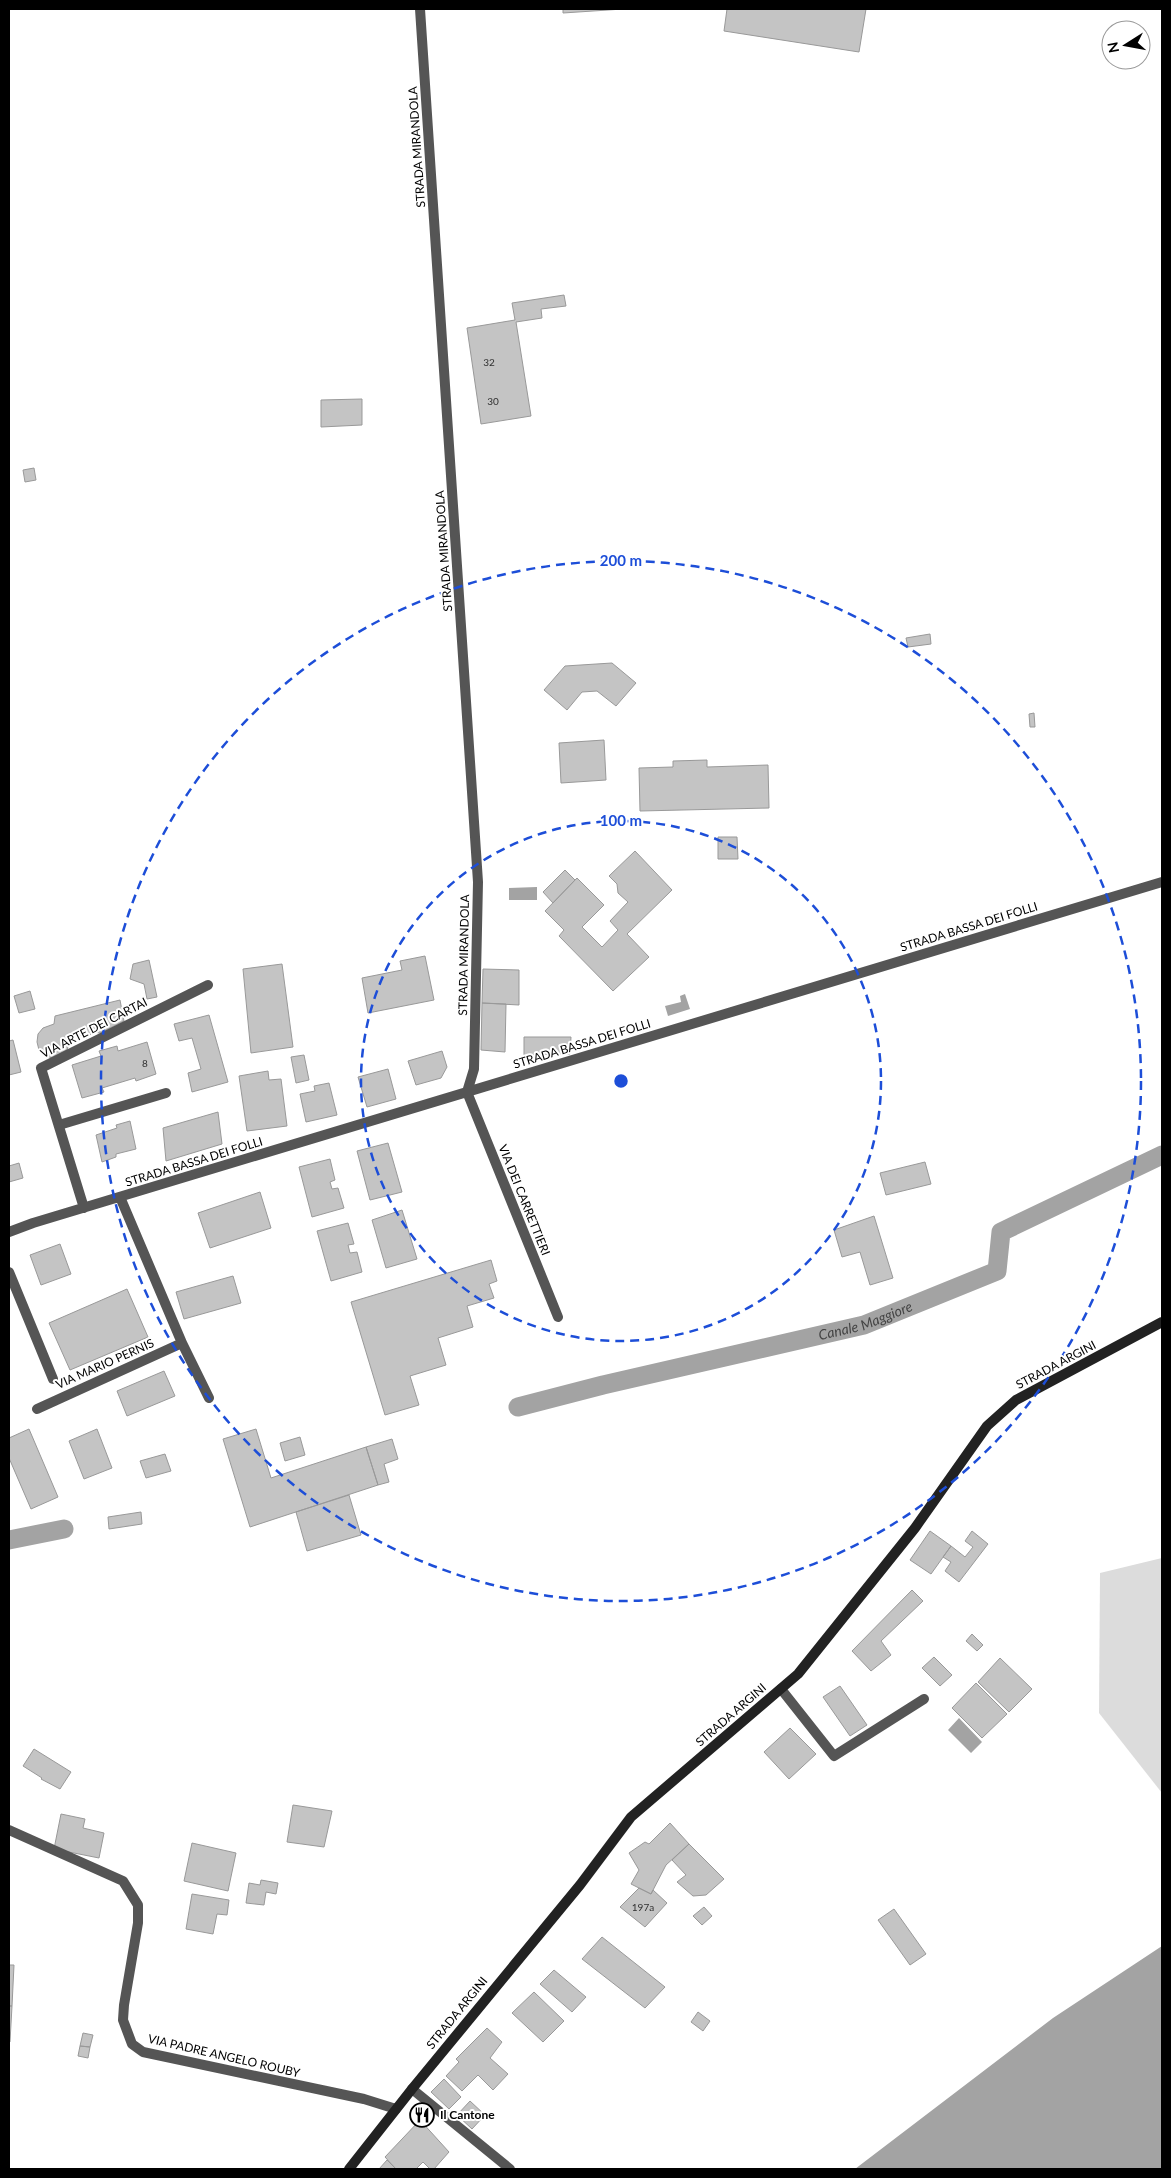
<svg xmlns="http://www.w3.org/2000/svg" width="1171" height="2178" viewBox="0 0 1171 2178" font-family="Lato,sans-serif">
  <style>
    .green { fill: #dcdcdc }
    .water { fill: #a3a3a3 }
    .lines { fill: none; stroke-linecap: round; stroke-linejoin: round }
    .canal { stroke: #a3a3a3; stroke-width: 19 }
    .building { fill: #c4c4c4; stroke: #999 }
    .minor { stroke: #555; stroke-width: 10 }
    .secondary { stroke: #222; stroke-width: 10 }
    .ring { fill: none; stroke: #1d4ed8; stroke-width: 2.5; stroke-dasharray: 9 6 }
    .labels { text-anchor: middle; stroke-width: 4; stroke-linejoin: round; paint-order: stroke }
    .number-label { font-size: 10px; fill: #313131 }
    .street-label { font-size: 12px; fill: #000; stroke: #fff }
    .poi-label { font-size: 12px; font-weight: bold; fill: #000; stroke: #fff; text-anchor: start }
    .water-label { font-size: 14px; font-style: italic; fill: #444; stroke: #fff }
    .centre { fill: #1d4ed8; stroke: #fff; stroke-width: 2.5 }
    .ring-label { font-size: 15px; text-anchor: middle; font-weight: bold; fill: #1d4ed8; stroke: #fff; stroke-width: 4; stroke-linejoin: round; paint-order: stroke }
  </style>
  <rect width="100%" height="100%" fill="#fff"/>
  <!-- green -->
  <path class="green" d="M 1162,1558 L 1162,1793 L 1099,1713 L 1100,1573 Z"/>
  <!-- water -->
  <path class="water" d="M 537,887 L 537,900 L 509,900 L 509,888 Z
    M 685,994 L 690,1009 L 668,1016 L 665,1006 L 681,1002 L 680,996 Z
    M 959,1718 L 982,1742 L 971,1753 L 948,1730 Z
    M 1162,1946 L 1162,2169 L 855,2169 L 1053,2018 Z"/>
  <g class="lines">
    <!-- canal -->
    <g class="canal">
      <path id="s1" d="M 518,1407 L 603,1385 L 864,1325 L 997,1271 L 1001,1232 L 1162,1155"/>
      <path d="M 9,1540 L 64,1529"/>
    </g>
  </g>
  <!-- building -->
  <path class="building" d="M 563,9 L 623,9 L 563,13 Z
    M 727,9 L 866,9 L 859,52 L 724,31 Z
    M 564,295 L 566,306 L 541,309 L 542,318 L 516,322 L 531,416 L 481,424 L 467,328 L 515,320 L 512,303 Z
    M 362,399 L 362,425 L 321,427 L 321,400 Z
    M 34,468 L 36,480 L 25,482 L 23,470 Z
    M 930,634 L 931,644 L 908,647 L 906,638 Z
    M 612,663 L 636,683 L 616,706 L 597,691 L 582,692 L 567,710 L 544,690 L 565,666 Z
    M 1034,713 L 1035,727 L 1030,727 L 1029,714 Z
    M 604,740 L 606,780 L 561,783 L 559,743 Z
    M 707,760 L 707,767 L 768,765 L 769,808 L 640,811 L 639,768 L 673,767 L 673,761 Z
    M 718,837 L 737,837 L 738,859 L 718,859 Z
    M 635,851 L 672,890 L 627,934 L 649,957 L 613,991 L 559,936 L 564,930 L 545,911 L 577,878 L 604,905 L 582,927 L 602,947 L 618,930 L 610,921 L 628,902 L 618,893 L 617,884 L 609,876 Z
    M 565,870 L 575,880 L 553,903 L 543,892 Z
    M 425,956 L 434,1000 L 368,1013 L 362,978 L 402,970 L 400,961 Z
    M 149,960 L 157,997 L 147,999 L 144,984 L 130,979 L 133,964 Z
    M 282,964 L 293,1047 L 251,1053 L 243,969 Z
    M 483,969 L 519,970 L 519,1005 L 482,1003 Z
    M 30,991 L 35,1009 L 19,1013 L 14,996 Z
    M 120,1000 L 124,1021 L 100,1033 L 93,1032 L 87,1038 L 76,1034 L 70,1041 L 67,1050 L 53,1058 L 45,1056 L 39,1050 L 37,1042 L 38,1034 L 43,1028 L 54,1024 L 55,1016 Z
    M 482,1003 L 506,1004 L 505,1052 L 481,1050 Z
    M 209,1015 L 228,1082 L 192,1092 L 188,1073 L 201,1069 L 192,1038 L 179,1041 L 174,1024 Z
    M 524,1037 L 571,1037 L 570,1054 L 524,1055 Z
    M 13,1040 L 21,1072 L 9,1075 L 9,1041 Z
    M 147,1042 L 156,1074 L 136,1081 L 135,1078 L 102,1088 L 104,1092 L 82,1098 L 72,1065 L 101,1056 L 99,1051 L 117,1046 L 118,1051 Z
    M 442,1051 L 447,1067 L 441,1078 L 416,1085 L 408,1061 Z
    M 304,1055 L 309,1080 L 296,1083 L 291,1057 Z
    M 388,1069 L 396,1099 L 367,1107 L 358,1077 Z
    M 268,1071 L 269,1080 L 281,1079 L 287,1126 L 247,1131 L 239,1076 Z
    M 329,1083 L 337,1115 L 306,1122 L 300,1094 L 315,1091 L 314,1086 Z
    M 218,1112 L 222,1144 L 166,1161 L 163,1128 Z
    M 130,1121 L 136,1149 L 116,1154 L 116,1157 L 102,1162 L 96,1135 L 117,1128 L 116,1125 Z
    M 388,1143 L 402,1192 L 370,1200 L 357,1151 Z
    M 330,1159 L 335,1180 L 330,1182 L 332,1189 L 338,1188 L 344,1208 L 312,1217 L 299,1167 Z
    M 925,1162 L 931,1184 L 886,1195 L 880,1173 Z
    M 19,1163 L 23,1178 L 9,1182 L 9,1166 Z
    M 260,1192 L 271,1228 L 210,1248 L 198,1213 Z
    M 402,1210 L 417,1259 L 386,1268 L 372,1220 Z
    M 874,1216 L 893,1278 L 870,1285 L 860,1252 L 842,1257 L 834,1230 Z
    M 348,1223 L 354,1244 L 348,1245 L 350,1253 L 357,1252 L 362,1272 L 331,1281 L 317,1231 Z
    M 60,1244 L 71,1274 L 41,1285 L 30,1255 Z
    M 491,1260 L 497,1281 L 489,1284 L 494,1298 L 467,1306 L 473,1327 L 438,1338 L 446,1365 L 410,1376 L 419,1405 L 385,1415 L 351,1302 Z
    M 233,1276 L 241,1303 L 184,1319 L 176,1292 Z
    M 127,1289 L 148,1337 L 70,1370 L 49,1323 Z
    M 164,1371 L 175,1396 L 127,1416 L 117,1391 Z
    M 29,1429 L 58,1497 L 31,1509 L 9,1458 L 9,1438 Z
    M 97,1429 L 112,1468 L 84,1479 L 69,1441 Z
    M 256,1429 L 271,1478 L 366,1447 L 378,1485 L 250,1527 L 223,1439 Z
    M 300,1437 L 305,1455 L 285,1461 L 280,1443 Z
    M 392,1439 L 398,1459 L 384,1464 L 389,1482 L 378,1485 L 366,1447 Z
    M 165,1454 L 171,1471 L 146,1478 L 140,1461 Z
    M 349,1495 L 361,1535 L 307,1551 L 296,1512 Z
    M 141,1512 L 142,1524 L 109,1529 L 108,1517 Z
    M 930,1531 L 951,1546 L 931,1574 L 910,1560 Z
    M 972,1531 L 988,1544 L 959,1582 L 945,1571 L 951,1562 L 943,1557 L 951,1546 L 965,1557 L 973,1547 L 965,1541 Z
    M 912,1590 L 923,1601 L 881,1641 L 891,1655 L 871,1671 L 852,1651 Z
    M 972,1634 L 983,1645 L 977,1651 L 966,1641 Z
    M 934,1657 L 952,1675 L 940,1686 L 922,1668 Z
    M 1000,1658 L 1032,1689 L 1009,1712 L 978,1682 Z
    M 976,1683 L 1007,1714 L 982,1738 L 952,1708 Z
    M 840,1686 L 867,1725 L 850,1736 L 823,1697 Z
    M 790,1728 L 816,1754 L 789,1779 L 764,1752 Z
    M 34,1749 L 71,1772 L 60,1789 L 41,1779 L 42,1778 L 23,1766 Z
    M 293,1805 L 332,1811 L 324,1847 L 287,1842 Z
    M 61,1814 L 85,1819 L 83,1828 L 104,1833 L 99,1858 L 54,1849 Z
    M 670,1823 L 689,1844 L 666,1865 L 651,1894 L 631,1884 L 639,1870 L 629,1853 L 645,1842 L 649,1844 Z
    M 192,1843 L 236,1853 L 228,1891 L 184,1881 Z
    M 689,1844 L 724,1879 L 706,1895 L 693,1896 L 677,1882 L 686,1875 L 672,1860 Z
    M 261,1880 L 278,1883 L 276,1894 L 266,1892 L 264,1905 L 246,1903 L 249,1883 L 260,1885 Z
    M 639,1888 L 651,1894 L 653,1890 L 667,1903 L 645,1927 L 620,1907 Z
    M 192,1894 L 229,1900 L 227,1915 L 217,1914 L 213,1934 L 186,1929 Z
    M 704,1907 L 712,1916 L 702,1925 L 693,1916 Z
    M 894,1909 L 926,1954 L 910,1965 L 878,1920 Z
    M 602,1937 L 665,1987 L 645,2008 L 582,1959 Z
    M 9,1965 L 14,1965 L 12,2006 L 9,2006 Z
    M 554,1970 L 586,1997 L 572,2012 L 540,1984 Z
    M 534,1992 L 564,2021 L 543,2042 L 512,2013 Z
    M 9,2006 L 12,2006 L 10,2042 L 9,2042 Z
    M 698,2012 L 710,2021 L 703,2031 L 691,2022 Z
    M 487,2028 L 502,2042 L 490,2058 L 508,2074 L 493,2090 L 478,2075 L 462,2091 L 446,2076 L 459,2062 L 456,2059 Z
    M 83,2033 L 93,2035 L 90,2047 L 80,2046 Z
    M 80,2046 L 90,2047 L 88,2058 L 78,2056 Z
    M 444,2079 L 461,2097 L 449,2109 L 431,2092 Z
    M 470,2101 L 485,2115 L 472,2129 L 457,2115 Z
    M 420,2120 L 449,2152 L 434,2169 L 430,2169 L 423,2162 L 416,2169 L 396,2169 L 385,2157 Z
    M 387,2160 L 396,2169 L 379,2169 Z"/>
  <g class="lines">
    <!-- minor -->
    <path class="minor" d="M 420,9 L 478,882 L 474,1069 L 467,1092 L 558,1317
      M 59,1125 L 166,1093
      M 120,1197 L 182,1343 L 209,1398
      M 84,1208 L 41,1068 L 208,985
      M 9,1232 L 33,1223 L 1162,882
      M 9,1272 L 53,1379
      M 37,1409 L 182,1343
      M 781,1689 L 834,1756 L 924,1699
      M 9,1830 L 123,1881 L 138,1905 L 138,1923 L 124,2005 L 123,2020 L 132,2044 L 143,2052 L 364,2099 L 396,2109
      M 412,2089 L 510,2169"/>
    <!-- secondary -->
    <path class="secondary" d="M 349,2169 L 412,2089 L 580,1885 L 631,1817 L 798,1674 L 915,1528 L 987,1426 L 1016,1400 L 1162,1322"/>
  </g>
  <!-- distance rings -->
  <g class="ring">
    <circle cx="621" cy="1081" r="260"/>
    <circle cx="621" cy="1081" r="520"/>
  </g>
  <!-- icons -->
  <defs>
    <g id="restaurant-ring" transform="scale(1.25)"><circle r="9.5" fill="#fff" stroke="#000" stroke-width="1.5"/><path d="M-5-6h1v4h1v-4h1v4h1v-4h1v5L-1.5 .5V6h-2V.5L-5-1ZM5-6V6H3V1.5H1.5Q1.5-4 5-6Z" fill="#000"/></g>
  </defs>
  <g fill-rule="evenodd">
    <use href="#restaurant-ring" x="422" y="2115"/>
  </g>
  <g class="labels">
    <!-- number labels -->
    <g class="number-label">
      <text x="489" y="366">32</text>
      <text x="493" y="405">30</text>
      <text x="145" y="1067">8</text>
      <text x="643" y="1911">197a</text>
    </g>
    <!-- street labels -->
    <g class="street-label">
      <text transform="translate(417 147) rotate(-94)" y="4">STRADA MIRANDOLA</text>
      <text transform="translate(444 551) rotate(-94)" y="4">STRADA MIRANDOLA</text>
      <text transform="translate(969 927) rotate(-17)" y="4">STRADA BASSA DEI FOLLI</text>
      <text transform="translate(464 955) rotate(-89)" y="4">STRADA MIRANDOLA</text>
      <text transform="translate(94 1028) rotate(-27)" y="4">VIA ARTE DEI CARTAI</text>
      <text transform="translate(582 1044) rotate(-17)" y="4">STRADA BASSA DEI FOLLI</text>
      <text transform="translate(194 1162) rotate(-17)" y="4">STRADA BASSA DEI FOLLI</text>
      <text transform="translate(524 1200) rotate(68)" y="4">VIA DEI CARRETTIERI</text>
      <text transform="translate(105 1364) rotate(-24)" y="4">VIA MARIO PERNIS</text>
      <text transform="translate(1056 1365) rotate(-28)" y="4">STRADA ARGINI</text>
      <text transform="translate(731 1715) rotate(-41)" y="4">STRADA ARGINI</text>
      <text transform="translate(457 2013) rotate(-51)" y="4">STRADA ARGINI</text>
      <text transform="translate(224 2056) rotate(13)" y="4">VIA PADRE ANGELO ROUBY</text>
    </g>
    <!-- poi labels -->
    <g class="poi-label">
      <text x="440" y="2119">Il Cantone</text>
    </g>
    <!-- water labels -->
    <g class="water-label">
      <text dy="5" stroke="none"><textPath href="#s1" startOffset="358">Canale Maggiore</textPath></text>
    </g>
  </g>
  <circle cx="621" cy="1081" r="8" class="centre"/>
  <g class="ring-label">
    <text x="621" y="566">200 m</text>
    <text x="621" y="826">100 m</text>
  </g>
  <!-- border -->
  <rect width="1171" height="2178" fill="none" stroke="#000000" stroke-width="20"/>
  <!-- north arrow -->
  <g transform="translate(1126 45) rotate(259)"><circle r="24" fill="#ffffff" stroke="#999999"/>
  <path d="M0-4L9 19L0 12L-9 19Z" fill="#000000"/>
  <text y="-8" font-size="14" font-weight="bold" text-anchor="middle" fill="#000000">N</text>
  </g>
</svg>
